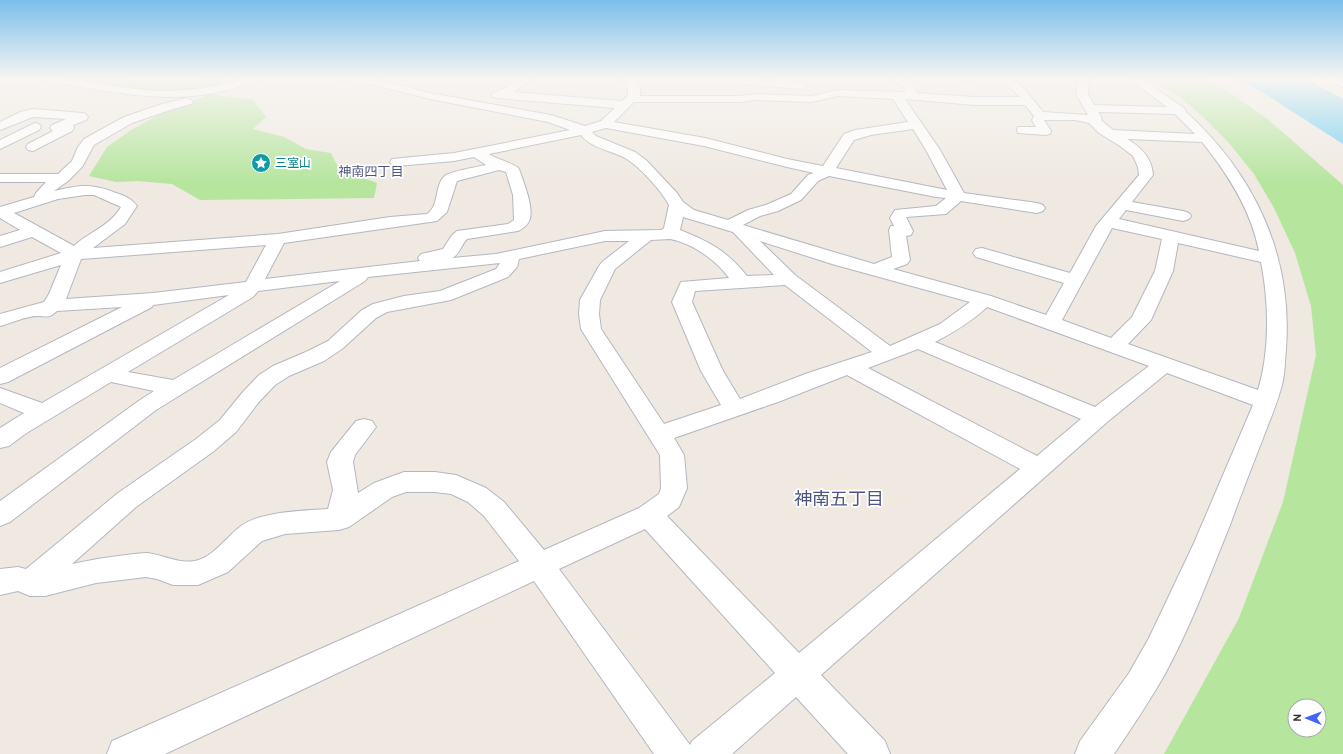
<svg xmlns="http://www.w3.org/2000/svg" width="1343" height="754" viewBox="0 0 1343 754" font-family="Overpass,'Noto Sans JP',sans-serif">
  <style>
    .green { fill: #b6e59e; fill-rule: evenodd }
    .water { fill: #75cff0 }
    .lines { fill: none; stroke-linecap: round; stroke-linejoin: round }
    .minor-casing { stroke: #b4b7c1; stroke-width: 2 }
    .minor { fill: #fff; fill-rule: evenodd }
    .labels { text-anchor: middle; stroke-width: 3.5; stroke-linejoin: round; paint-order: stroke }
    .far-culture-label { font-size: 12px; fill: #0d838f; stroke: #fff; text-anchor: start }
    .far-neighbourhood-label { font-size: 13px; fill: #4d5680; stroke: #fff }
    .near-neighbourhood-label { font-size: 18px; fill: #4d5680; stroke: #fff }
  </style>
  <rect width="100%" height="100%" fill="#efe9e1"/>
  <!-- green -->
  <path class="green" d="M 62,78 C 117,78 169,84 225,78 L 215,87 L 197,90 L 147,92 Z
    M 1149,78 L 1205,79 L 1230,93 L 1269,120 L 1343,185 L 1343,754 L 1164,754 L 1239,618 L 1283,502 L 1316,355 L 1311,306 L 1295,253 L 1274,208 L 1254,174 L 1229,143 L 1201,115 L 1181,98 ZM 1295,706 L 1319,706 L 1319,730 L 1295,730 Z
    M 210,94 L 253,100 L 266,117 L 253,129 L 284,137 L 306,149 L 331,153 L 339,169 L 377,183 L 374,198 L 200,200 L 172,184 L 138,181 L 116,182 L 89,176 L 107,147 L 131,130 L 162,113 Z"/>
  <!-- water -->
  <path class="water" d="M 1233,78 L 1304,78 L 1343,99 L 1343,144 L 1262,92 Z"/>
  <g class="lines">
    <!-- minor casing -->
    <g class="minor-casing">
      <path id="minor" d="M 42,78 C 84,78 124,91 166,91 C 178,90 191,90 203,88 C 224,85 244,75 265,78 L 264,80 C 243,85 222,93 201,95 C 150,102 98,89 47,81 L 43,80 Z
        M 339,78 L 364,78 L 378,80 L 430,93 L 551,115 L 585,126 L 601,121 L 615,108 L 497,98 L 493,97 L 491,95 L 493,93 L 509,86 L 520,78 L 532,78 L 514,92 L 622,101 L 628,95 L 628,88 L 623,78 L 633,78 L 640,88 L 640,96 L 739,96 L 757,94 L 812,96 L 837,90 L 905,92 L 904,87 L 893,78 C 905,77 913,80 917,93 L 974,97 L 1020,97 L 1006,84 L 964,81 L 959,78 L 1012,78 L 1026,91 L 1043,112 L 1088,115 L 1076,94 L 1079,78 L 1089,78 L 1088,94 L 1094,105 L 1167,107 L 1128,78 L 1140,78 L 1184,108 L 1186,112 C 1254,174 1293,255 1286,349 C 1285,359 1285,370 1283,381 C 1278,402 1269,422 1262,441 C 1251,469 1240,497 1230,525 C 1210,574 1191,626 1166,672 C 1150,701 1132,727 1114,754 L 1075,754 L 1080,741 L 1129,673 L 1149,638 L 1194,543 L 1253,405 L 1167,373 L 1106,423 L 821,675 L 885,741 L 890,754 L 848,754 L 796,697 L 732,754 L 654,754 L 534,581 L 165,754 L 107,754 L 112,741 L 519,561 L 484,516 L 468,502 L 451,494 L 435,492 L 406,492 L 392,497 L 349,527 L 339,530 L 285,534 L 262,541 L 228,572 L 198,585 L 173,585 L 157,579 L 146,577 L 96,583 L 45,596 L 30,596 L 18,591 L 0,595 L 0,569 L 18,567 L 26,569 L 118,493 L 196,439 L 220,420 L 242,393 L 259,375 L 273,366 L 308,351 L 328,341 L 362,310 L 373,304 L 404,296 L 440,291 L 496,269 L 500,263 L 368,277 L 365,281 L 156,410 L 10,522 L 0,526 L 0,501 L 140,400 L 154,391 L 111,382 L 25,434 L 9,446 L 0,448 L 0,428 L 24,413 L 0,403 L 0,388 L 42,403 L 229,295 L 153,305 L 152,307 L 8,382 L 0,384 L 0,368 L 122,307 L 57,311 C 48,319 47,316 37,316 C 27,316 11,323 0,326 L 0,314 L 44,302 L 49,294 L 61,265 L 0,283 L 0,272 L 61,253 L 32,237 L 0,247 L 0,236 L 20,230 L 0,218 L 0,207 L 34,197 L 36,193 L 46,182 L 0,182 L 0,174 L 58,174 L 72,161 L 78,147 L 84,139 L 124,117 L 162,104 L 187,98 L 191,100 L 193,102 L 191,104 L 170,110 L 132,123 L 94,145 L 82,167 L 68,181 L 54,191 C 80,185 91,183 116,193 C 125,196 131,198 137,206 L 125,224 L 93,248 L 278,234 L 390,217 L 427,214 C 440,206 434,183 446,175 C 454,171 476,167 486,165 L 474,157 L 454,161 L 397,166 L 392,165 L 390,162 L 392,159 L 454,153 L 570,130 L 548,122 L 430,99 L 378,86 L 344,81 L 340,80 ZM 837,96 L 893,99 L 908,122 L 855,130 L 844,134 L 823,166 L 787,159 L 705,138 L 614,122 L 634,102 L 739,102 L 757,100 L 812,102 ZM 905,99 L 974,105 L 1025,105 L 1034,116 L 1032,120 L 1036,127 L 1018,127 L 1017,130 L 1018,133 L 1045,135 L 1050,134 L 1051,131 L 1044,120 L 1075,120 L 1089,123 L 1099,133 L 1120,146 L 1133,156 L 1138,167 L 1139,175 L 1096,226 L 1070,273 L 982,248 L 976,249 L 973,253 L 976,257 L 1064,283 L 1046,315 L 991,296 L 893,269 L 907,264 L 910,260 L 906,236 L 911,235 L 913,231 L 906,217 L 946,214 L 961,201 L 1037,213 L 1043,211 L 1045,208 L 1043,205 L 1037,203 L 964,193 L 940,150 ZM 1098,112 L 1175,114 L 1195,134 L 1113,130 L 1101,120 L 1102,118 ZM 606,128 L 704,146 L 787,167 L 814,173 L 808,175 L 791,194 L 766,205 L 748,210 L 728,220 L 694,210 L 683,202 L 677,193 L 646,160 L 635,152 L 596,136 L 592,132 ZM 913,129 L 926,150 L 947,190 L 836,168 L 854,140 L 871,135 ZM 581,135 C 591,148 610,150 625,158 C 639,166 661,190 669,205 L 664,228 L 661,230 L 605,231 L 496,254 L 452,258 C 460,254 461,245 467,239 L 518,231 C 522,229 527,226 529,221 C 535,209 523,181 519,169 C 516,164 496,159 489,154 ZM 1127,139 L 1202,142 C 1228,174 1251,210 1259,251 L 1119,219 L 1126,210 L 1183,221 L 1189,219 L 1191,216 L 1189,213 L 1183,211 L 1132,202 L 1153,175 C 1152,158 1141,147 1127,139 ZM 499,170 L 506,172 L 513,195 L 514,220 L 508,224 L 457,231 L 452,235 L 443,249 L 421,254 L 418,258 L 420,261 L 265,279 L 284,243 L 437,221 L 447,212 L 457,181 ZM 829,176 L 936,197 L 946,198 L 936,206 L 895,210 L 890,218 L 894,226 L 891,226 L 889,230 L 892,257 L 874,264 L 743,225 L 760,216 L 778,211 L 801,200 L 818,181 ZM 85,195 L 94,195 L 121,207 C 110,226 89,232 74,246 L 14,213 L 58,199 ZM 683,217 L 733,232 L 774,275 L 747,276 C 727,251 710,242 680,230 ZM 1112,228 L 1162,239 L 1155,271 L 1132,317 L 1111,338 L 1062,320 ZM 670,239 C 692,243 716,260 729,278 L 681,282 L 672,302 L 701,371 L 721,405 L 664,424 L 601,329 L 599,314 L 600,300 L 615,269 L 651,240 ZM 605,241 L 629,241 L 602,262 L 599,266 L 580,300 L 579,314 L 581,329 L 660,455 L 661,488 L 659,494 L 639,508 L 544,550 L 504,502 L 486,488 L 456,475 L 435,472 L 404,472 L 374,483 L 358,493 L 353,462 L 355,455 L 376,427 L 372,421 L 364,419 L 356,421 L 331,452 L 327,462 L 333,490 L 328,509 C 303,511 262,511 241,526 C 227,536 214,557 195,561 C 178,564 164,555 147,553 C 141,553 133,554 126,555 C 108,557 90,560 72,564 L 136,507 L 214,451 L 236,432 L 258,403 L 275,385 L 289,376 L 324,361 L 342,349 L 376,318 L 387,312 L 451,300 L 508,277 L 517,267 L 519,259 ZM 760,241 L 832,264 L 970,302 L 940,324 L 890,346 L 795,275 ZM 1178,243 L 1261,262 C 1269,302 1270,351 1258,390 L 1128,344 L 1151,320 L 1173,271 ZM 266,245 L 246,282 L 153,293 L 66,299 L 81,259 ZM 340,281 L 173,380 L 128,372 L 253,297 L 258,291 ZM 785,285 L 872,352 L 808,373 L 740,399 L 723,371 L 692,302 L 695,291 ZM 987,307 L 1149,366 L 1095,407 L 935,342 C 954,332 971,322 987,307 ZM 918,349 L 1081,419 L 1037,456 L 868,368 ZM 847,375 L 1020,469 L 799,653 L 667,516 L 679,507 L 687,488 L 684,455 L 674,438 L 778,402 ZM 645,529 L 775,673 L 692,741 L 690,745 L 559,569 Z
        M 738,78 L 802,83 L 808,86 L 802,89 L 741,84 Z
        M 1325,78 L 1338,78 L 1343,80 L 1343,87 L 1326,80 Z
        M 33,109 L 82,113 L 86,114 L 88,117 L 86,120 L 73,125 L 74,128 L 72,131 L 33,151 L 28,150 L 26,147 L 28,144 L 53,131 L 50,128 L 52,125 L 66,119 L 33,117 L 0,130 L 0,122 L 20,112 Z
        M 35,123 L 39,124 L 41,127 L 39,130 L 0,149 L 0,140 Z"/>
    </g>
    <!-- minor -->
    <use href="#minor" class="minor"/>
  </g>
  <!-- sky -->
  <linearGradient id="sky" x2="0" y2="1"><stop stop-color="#7abfeb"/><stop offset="0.43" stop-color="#f8f5f2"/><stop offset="1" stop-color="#f8f5f2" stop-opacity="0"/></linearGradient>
  <rect width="1343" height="183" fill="url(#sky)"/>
  <!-- icons -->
  <defs>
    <g id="sight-disc" transform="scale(1)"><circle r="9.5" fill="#0f9aa8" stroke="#fff"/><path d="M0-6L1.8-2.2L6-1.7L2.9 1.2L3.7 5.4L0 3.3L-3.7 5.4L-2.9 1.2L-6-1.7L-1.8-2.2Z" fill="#fff"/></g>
  </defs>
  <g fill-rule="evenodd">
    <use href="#sight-disc" x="261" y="163"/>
  </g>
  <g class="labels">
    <!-- far-culture labels -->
    <g class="far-culture-label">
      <text x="275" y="167">三室山</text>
    </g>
    <!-- far-neighbourhood labels -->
    <g class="far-neighbourhood-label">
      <text x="371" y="176">神南四丁目</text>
    </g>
    <!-- near-neighbourhood labels -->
    <g class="near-neighbourhood-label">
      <text x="839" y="505">神南五丁目</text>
    </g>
  </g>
  <!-- north arrow -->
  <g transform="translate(1307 718) rotate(271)"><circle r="19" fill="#ffffff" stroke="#ababab"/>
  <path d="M0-3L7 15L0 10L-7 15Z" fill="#4264fb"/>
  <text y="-6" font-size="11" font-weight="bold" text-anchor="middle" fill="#2e2e2e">N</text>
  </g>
</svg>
